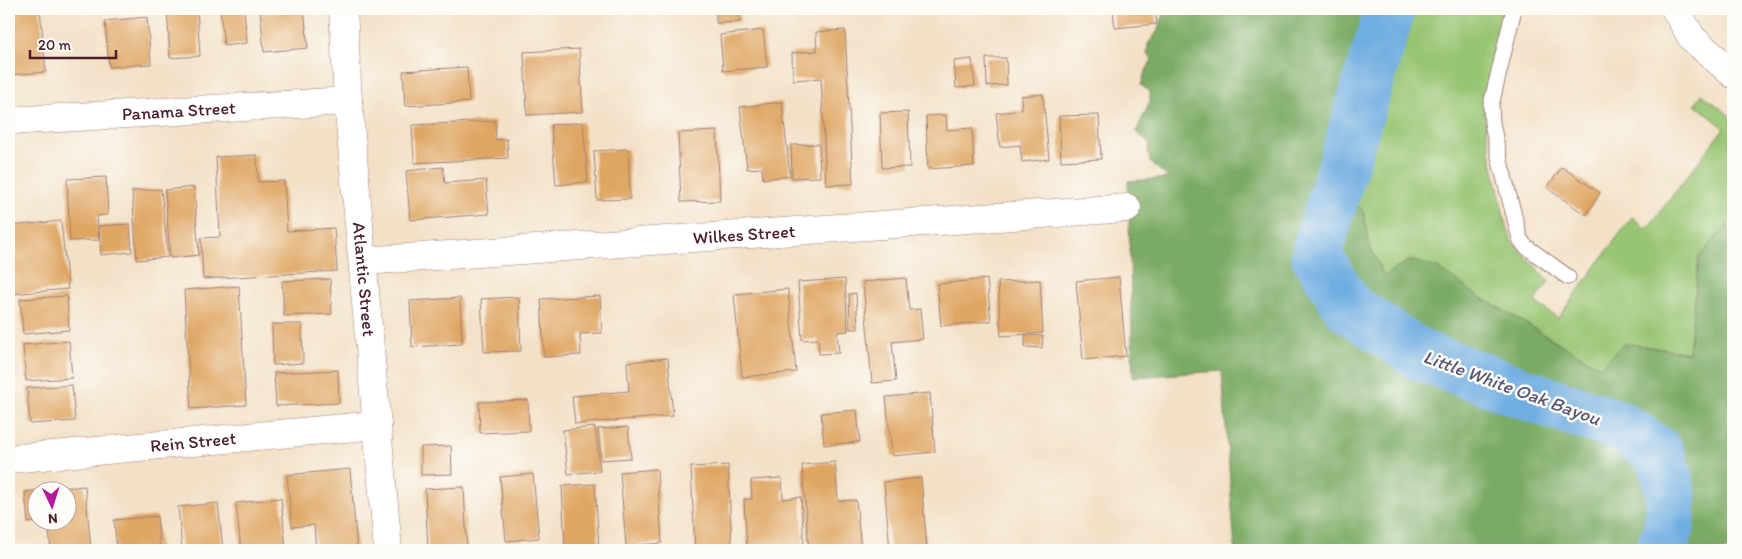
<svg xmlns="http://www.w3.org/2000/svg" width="1742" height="559" viewBox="0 0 1742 559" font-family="Itim,sans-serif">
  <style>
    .green { fill: #98c572; stroke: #71724e }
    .forest { fill: #7aaa64; stroke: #626448 }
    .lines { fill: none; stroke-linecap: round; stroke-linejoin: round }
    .river { stroke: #6fade1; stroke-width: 51 }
    .building { fill: #dfa663 }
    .service-casing { stroke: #9e8079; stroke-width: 17 }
    .minor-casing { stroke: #9e8079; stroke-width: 29 }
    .secondary-casing { stroke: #9e8079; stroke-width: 29 }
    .service { stroke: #fff; stroke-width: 15 }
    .minor { stroke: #fff; stroke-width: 28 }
    .secondary { stroke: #fff; stroke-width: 28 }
    .labels { text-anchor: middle; stroke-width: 5; stroke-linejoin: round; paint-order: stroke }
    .street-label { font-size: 18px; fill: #4a1f2b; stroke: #fdfcf7 }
    .water-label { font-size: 19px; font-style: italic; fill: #595874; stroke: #fdfcf7 }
  </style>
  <rect width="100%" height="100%" fill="#fdfcf7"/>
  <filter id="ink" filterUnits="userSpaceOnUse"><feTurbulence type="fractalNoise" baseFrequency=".02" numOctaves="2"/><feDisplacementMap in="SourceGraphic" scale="10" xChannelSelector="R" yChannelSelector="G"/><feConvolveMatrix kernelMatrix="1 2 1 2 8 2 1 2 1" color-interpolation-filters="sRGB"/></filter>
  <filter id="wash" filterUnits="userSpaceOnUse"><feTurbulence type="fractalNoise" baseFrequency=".0096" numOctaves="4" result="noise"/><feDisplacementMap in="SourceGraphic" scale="20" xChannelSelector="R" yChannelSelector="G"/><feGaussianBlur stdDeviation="1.12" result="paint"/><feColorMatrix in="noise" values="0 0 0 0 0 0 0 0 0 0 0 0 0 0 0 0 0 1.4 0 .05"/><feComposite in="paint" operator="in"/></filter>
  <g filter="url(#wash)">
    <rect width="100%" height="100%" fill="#f3e1c7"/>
    <!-- green -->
    <path class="green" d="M 1407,9 L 1509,9 L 1486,90 L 1484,113 L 1490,151 L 1505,221 L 1512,242 L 1549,281 L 1535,302 L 1558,318 L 1632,217 L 1647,229 L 1724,128 L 1695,104 L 1702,94 L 1733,118 L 1733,219 L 1699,257 L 1689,353 L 1624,343 L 1600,367 L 1475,294 L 1438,268 L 1410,260 L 1384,276 L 1370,247 L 1363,211 L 1334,181 L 1344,144 L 1344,115 L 1346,106 L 1359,89 C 1357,71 1359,62 1368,47 L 1384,46 L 1394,36 L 1393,15 L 1395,10 L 1404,12 Z"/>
    <!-- forest -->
    <path class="forest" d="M 1166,9 L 1407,9 L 1404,12 L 1395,10 L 1393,15 L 1395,35 L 1384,46 L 1368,47 C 1359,62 1357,71 1359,89 L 1346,107 L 1344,115 L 1344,143 L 1334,181 L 1363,211 L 1370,247 L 1384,276 L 1410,260 L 1438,268 L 1475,294 L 1600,367 L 1624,343 L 1689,353 L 1699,257 L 1728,224 L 1733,241 L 1733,550 L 1235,550 L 1222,371 L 1133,377 L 1128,181 L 1169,178 L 1150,162 L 1148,150 L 1150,144 L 1136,132 L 1150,102 L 1150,92 L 1141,85 L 1144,75 L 1152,59 L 1147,54 L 1148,44 L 1157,32 Z"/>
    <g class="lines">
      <!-- river -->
      <path class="river" d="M 1390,9 L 1316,255 L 1349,308 L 1420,355 L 1536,398 L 1620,426 L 1658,452 L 1667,475 L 1671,498 L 1669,528 L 1661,550"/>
    </g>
    <g id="blocks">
      <!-- building -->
      <path class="building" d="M 9,9 L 40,9 L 46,72 L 9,75 Z
        M 167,9 L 197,9 L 200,56 L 170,58 Z
        M 220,9 L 244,9 L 247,43 L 224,46 Z
        M 260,9 L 304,9 L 308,48 L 264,52 Z
        M 716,9 L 739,9 L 740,22 L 716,23 Z
        M 1113,9 L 1155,9 L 1157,24 L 1115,28 Z
        M 147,17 L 151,64 L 109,67 L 105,21 Z
        M 763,30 L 767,67 L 723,71 L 720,35 Z
        M 845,30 L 853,184 L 826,185 L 821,78 L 793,80 L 792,53 L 817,51 L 816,32 Z
        M 579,49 L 583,112 L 527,115 L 524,52 Z
        M 986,58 L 1006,58 L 1007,85 L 987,86 Z
        M 972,59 L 975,86 L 956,88 L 954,61 Z
        M 467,67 L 469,102 L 405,106 L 403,71 Z
        M 1043,94 L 1049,159 L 1022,162 L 1020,145 L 1000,147 L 996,113 L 1022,110 L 1021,96 Z
        M 782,102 L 790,176 L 763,179 L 762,168 L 747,169 L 740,107 Z
        M 908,112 L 910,167 L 882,168 L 880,113 Z
        M 946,115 L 947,130 L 972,128 L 974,166 L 928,169 L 926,116 Z
        M 1099,115 L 1101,159 L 1061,161 L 1059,116 Z
        M 495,121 L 496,140 L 507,139 L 508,158 L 414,163 L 412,125 Z
        M 583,122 L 588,182 L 556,185 L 551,125 Z
        M 717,131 L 720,201 L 681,202 L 678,133 Z
        M 819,144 L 820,177 L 792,178 L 791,145 Z
        M 628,149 L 630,199 L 597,200 L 594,151 Z
        M 257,155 L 258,182 L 284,181 L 287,231 L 334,228 L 337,271 L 203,279 L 201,238 L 220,237 L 216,157 Z
        M 443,167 L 445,183 L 486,180 L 489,214 L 410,220 L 406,171 Z
        M 1562,167 L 1600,193 L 1586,215 L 1547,188 Z
        M 106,177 L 108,215 L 97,216 L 99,240 L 70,241 L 67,179 Z
        M 194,187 L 199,255 L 170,258 L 165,190 Z
        M 161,189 L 168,257 L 137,260 L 132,191 Z
        M 61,221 L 68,289 L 11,294 L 9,268 L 9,226 Z
        M 130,224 L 132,252 L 101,255 L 99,226 Z
        M 1119,277 L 1126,356 L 1083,360 L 1076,281 Z
        M 906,278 L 909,310 L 920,309 L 923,339 L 892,342 L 896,381 L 872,383 L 863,282 Z
        M 330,279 L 332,314 L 284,316 L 282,281 Z
        M 845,279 L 848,331 L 837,332 L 839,353 L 819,354 L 818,339 L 802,340 L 798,282 Z
        M 987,279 L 991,321 L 941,326 L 937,284 Z
        M 1040,280 L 1043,333 L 1001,336 L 998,282 Z
        M 239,286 L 246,405 L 191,409 L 184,290 Z
        M 788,289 L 796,372 L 742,377 L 734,294 Z
        M 856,293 L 858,329 L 850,329 L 849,294 Z
        M 67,296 L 69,330 L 23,334 L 20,299 Z
        M 600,296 L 602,333 L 580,334 L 581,355 L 544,357 L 541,299 Z
        M 519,297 L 521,351 L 484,352 L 481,299 Z
        M 460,298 L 462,344 L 412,347 L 410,301 Z
        M 272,324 L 302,324 L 303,363 L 273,365 Z
        M 1025,335 L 1043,336 L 1042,348 L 1025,347 Z
        M 69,341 L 72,378 L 26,381 L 23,345 Z
        M 668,358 L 673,416 L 575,424 L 572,396 L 629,391 L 627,362 Z
        M 338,370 L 339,403 L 276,406 L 274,373 Z
        M 72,385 L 75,421 L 30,424 L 27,388 Z
        M 930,393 L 935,452 L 892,456 L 886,397 Z
        M 528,400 L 529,431 L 480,433 L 479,402 Z
        M 857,410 L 860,442 L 824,445 L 821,413 Z
        M 595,427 L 600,471 L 568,474 L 563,430 Z
        M 628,427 L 631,458 L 601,460 L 598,429 Z
        M 451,446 L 452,474 L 421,475 L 421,447 Z
        M 835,462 L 838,501 L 856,500 L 861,550 L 809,550 L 802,465 Z
        M 728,465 L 732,550 L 695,550 L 691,467 Z
        M 350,469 L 357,548 L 316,550 L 314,525 L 292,527 L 287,475 Z
        M 657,469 L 662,543 L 626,546 L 620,472 Z
        M 533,474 L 539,538 L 506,541 L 500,477 Z
        M 782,478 L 783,499 L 801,497 L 804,550 L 790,550 L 789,547 L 747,549 L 744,499 L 752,499 L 751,480 Z
        M 921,478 L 927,550 L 890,550 L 884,482 Z
        M 595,484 L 599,548 L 565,550 L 562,486 Z
        M 85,486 L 91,550 L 51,550 L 48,522 L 68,522 L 68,492 L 41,492 L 41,490 Z
        M 464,487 L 467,549 L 428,550 L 425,489 Z
        M 38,490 L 38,522 L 28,523 L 25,492 Z
        M 281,498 L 286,550 L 241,550 L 236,503 Z
        M 218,503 L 223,550 L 182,550 L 178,507 Z
        M 157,516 L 160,550 L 117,550 L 114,520 Z"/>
    </g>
  </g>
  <g filter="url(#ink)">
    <use href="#blocks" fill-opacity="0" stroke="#9e8079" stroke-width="1"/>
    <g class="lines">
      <!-- service casing -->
      <g class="service-casing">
        <path id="service" d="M 1514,9 L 1491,105 L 1492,123 L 1500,161 L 1520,239 L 1525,246 L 1568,277"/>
      </g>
      <!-- minor casing -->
      <g class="minor-casing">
        <g id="minor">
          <path id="s1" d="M 343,9 L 348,101 L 388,550"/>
          <path id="s2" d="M 9,121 L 348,101"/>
          <path id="s3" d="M 363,261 L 1127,208"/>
          <path id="s4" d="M 9,459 L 377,425"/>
        </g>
      </g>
      <!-- secondary casing -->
      <g class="secondary-casing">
        <path id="secondary" d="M 1675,9 L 1692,38 L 1733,74"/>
      </g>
      <!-- service -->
      <use href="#service" class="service"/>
      <!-- minor -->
      <use href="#minor" class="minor"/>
      <!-- secondary -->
      <use href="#secondary" class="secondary"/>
    </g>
  </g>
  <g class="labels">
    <!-- street labels -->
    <g class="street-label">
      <text dy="6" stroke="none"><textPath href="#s2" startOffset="170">Panama Street</textPath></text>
      <text dy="6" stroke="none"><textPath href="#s3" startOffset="382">Wilkes Street</textPath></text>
      <text dy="6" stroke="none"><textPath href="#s1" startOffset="271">Atlantic Street</textPath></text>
      <text dy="6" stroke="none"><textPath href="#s4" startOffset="185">Rein Street</textPath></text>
    </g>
    <!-- water labels -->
    <g class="water-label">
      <text transform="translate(1512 387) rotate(20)" y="7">Little White Oak Bayou</text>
    </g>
  </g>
  <!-- margin -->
  <rect width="1742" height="559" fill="none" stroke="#fdfcf7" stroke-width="30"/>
  <!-- north arrow -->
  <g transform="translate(52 506) rotate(176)"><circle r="24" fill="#fdfcf7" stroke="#b5a4a5"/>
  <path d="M0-4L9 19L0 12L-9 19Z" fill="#b5179e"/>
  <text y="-8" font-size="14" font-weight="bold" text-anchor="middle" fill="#4a1f2b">N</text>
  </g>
  <!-- scale -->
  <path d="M30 50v8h86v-8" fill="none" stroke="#4a1f2b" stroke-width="2.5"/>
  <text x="38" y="50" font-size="15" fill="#4a1f2b" stroke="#fdfcf7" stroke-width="4" paint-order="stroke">20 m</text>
</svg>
